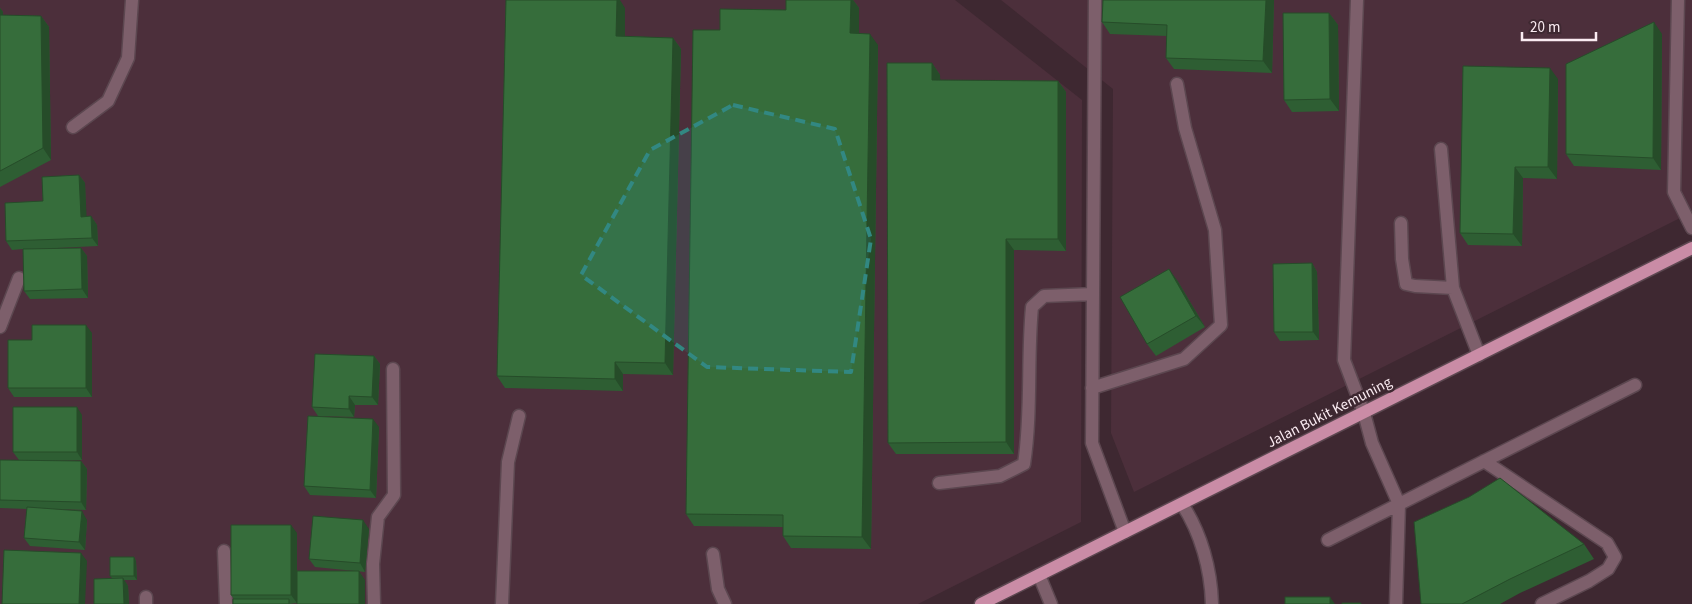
<svg xmlns="http://www.w3.org/2000/svg" width="1692" height="604" viewBox="0 0 1692 604" font-family="'Source Sans 3',sans-serif">
  <style>
    .built { fill: #4c2f3b }
    .lines { fill: none; stroke-linecap: round; stroke-linejoin: round }
    .minor-casing { stroke: #5c4750; stroke-width: 15 }
    .major-casing { stroke: #5c4750; stroke-width: 15 }
    .minor { stroke: #7d5f6b; stroke-width: 12 }
    .major { stroke: #ca8ca6; stroke-width: 12 }
    .wall { fill: #2e5e33 }
    .shaded-wall { fill: #264c29 }
    .building { fill: #366d3b; stroke: #264c29 }
    .marked { fill: #328882; fill-opacity: 0.2; stroke: #328882; stroke-width: 4; stroke-dasharray: 10 6; stroke-linejoin: round }
    .labels { text-anchor: middle; stroke-width: 5; stroke-linejoin: round; paint-order: stroke }
    .street-label { font-size: 15px; fill: #faebf1; stroke: #3e2831 }
  </style>
  <rect width="100%" height="100%" fill="#3e2831"/>
  <!-- built -->
  <path class="built" d="M 0,0 L 955,0 L 1082,100 L 1081,522 L 918,604 L 0,604 Z
    M 1001,0 L 1692,0 L 1692,212 L 1134,492 L 1111,433 L 1113,89 Z"/>
  <g class="lines">
    <!-- minor casing -->
    <g class="minor-casing">
      <path id="minor" d="M 1095,0 L 1092,443 L 1125,532
        M 1357,0 L 1344,360 L 1364,413 L 1372,443 L 1399,504 L 1396,604
        M 1678,0 L 1674,192 L 1692,228
        M 73,127 L 108,101 L 128,58 L 132,0
        M 1441,149 L 1453,288
        M 1401,223 L 1402,259 L 1406,284 L 1415,286 L 1453,288 L 1479,355
        M 0,327 L 19,278
        M 1092,388 L 1184,359 L 1221,325 L 1215,230 L 1185,128 L 1177,84
        M 1484,461 L 1607,543 L 1615,557 L 1608,569 L 1589,581 L 1542,604
        M 939,483 L 1000,476 L 1024,464 C 1032,412 1027,359 1032,307 L 1044,296 L 1093,294
        M 1182,504 C 1201,533 1211,569 1212,604
        M 1328,540 L 1635,385
        M 224,551 L 226,604
        M 713,554 L 718,589 L 725,604
        M 1039,575 L 1051,604
        M 146,604 L 146,597
        M 374,604 L 373,564 L 378,517 L 394,495 L 393,369
        M 502,604 L 508,462 L 519,416"/>
    </g>
    <!-- major casing -->
    <g class="major-casing">
      <path id="major" d="M 981,604 L 1692,248"/>
    </g>
    <!-- minor -->
    <use href="#minor" class="minor"/>
    <!-- major -->
    <use href="#major" class="major"/>
  </g>
  <!-- wall -->
  <path class="wall" d="M 786,0 L 853,0 L 859,8 L 859,34 L 878,45 L 871,549 L 791,548 L 783,536 L 783,527 L 694,526 L 686,514 L 720,30 L 786,10 Z
    M 1274,0 L 1272,73 L 1174,69 L 1166,58 L 1167,36 L 1110,34 L 1102,22 Z
    M 0,8 L 3,12 L 3,15 L 41,16 L 49,27 L 51,160 L 0,187 Z
    M 625,8 L 625,36 L 673,38 L 681,49 L 673,375 L 623,374 L 623,391 L 505,388 L 497,376 Z
    M 1329,13 L 1338,25 L 1339,111 L 1292,112 L 1284,100 Z
    M 1662,34 L 1661,170 L 1574,166 L 1566,154 Z
    M 932,63 L 940,75 L 940,80 L 1058,81 L 1066,92 L 1066,251 L 1014,250 L 1014,454 L 896,454 L 888,443 Z
    M 1558,79 L 1557,179 L 1523,178 L 1522,246 L 1468,245 L 1460,233 Z
    M 79,175 L 85,183 L 86,217 L 91,216 L 97,225 L 98,246 L 36,249 L 81,248 L 87,256 L 88,298 L 30,299 L 24,291 L 23,249 L 12,250 L 6,241 L 43,201 Z
    M 1312,263 L 1317,272 L 1319,340 L 1280,341 L 1274,332 Z
    M 1177,280 L 1205,327 L 1156,356 L 1147,344 Z
    M 92,333 L 92,397 L 14,397 L 8,388 L 32,340 Z
    M 374,356 L 380,364 L 378,405 L 355,405 L 354,417 L 318,416 L 312,407 Z
    M 82,415 L 82,460 L 41,460 L 81,461 L 87,469 L 86,510 L 54,509 L 87,520 L 85,550 L 30,546 L 24,538 L 27,509 L 0,508 L 0,460 L 19,460 L 13,452 Z
    M 379,427 L 376,498 L 310,495 L 304,486 Z
    M 1469,497 L 1584,544 L 1594,559 L 1520,593 L 1500,604 L 1421,604 Z
    M 369,529 L 365,572 L 315,567 L 309,559 Z
    M 297,533 L 297,603 L 289,604 L 234,599 L 231,595 Z
    M 134,557 L 136,561 L 137,580 L 124,580 L 128,586 L 129,604 L 94,604 L 112,578 L 110,576 Z"/>
  <!-- shaded-wall -->
  <path class="shaded-wall" d="M 617,0 L 620,0 L 625,8 L 625,48 L 616,36 Z
    M 851,0 L 853,0 L 859,8 L 859,45 L 850,33 Z
    M 1266,0 L 1274,0 L 1272,73 L 1263,61 Z
    M 0,8 L 3,12 L 3,27 L 0,22 Z
    M 1329,13 L 1338,25 L 1339,111 L 1330,99 Z
    M 41,16 L 49,27 L 51,160 L 43,148 Z
    M 1654,22 L 1662,34 L 1661,170 L 1653,158 Z
    M 870,34 L 878,45 L 871,549 L 862,537 Z
    M 673,38 L 681,49 L 673,375 L 665,363 Z
    M 932,63 L 940,75 L 941,92 L 932,80 Z
    M 1550,68 L 1558,79 L 1557,179 L 1548,167 Z
    M 1058,81 L 1066,92 L 1066,251 L 1058,239 Z
    M 1515,167 L 1523,178 L 1522,246 L 1513,234 Z
    M 79,175 L 85,183 L 87,225 L 81,217 Z
    M 91,216 L 97,225 L 98,246 L 92,238 Z
    M 1006,239 L 1014,250 L 1014,454 L 1006,442 Z
    M 81,248 L 87,256 L 88,298 L 82,289 Z
    M 1312,263 L 1317,272 L 1319,340 L 1313,332 Z
    M 1169,269 L 1177,280 L 1205,327 L 1196,316 Z
    M 86,325 L 92,333 L 92,397 L 86,388 Z
    M 374,356 L 380,364 L 378,405 L 372,397 Z
    M 615,362 L 623,374 L 623,391 L 615,379 Z
    M 349,396 L 355,405 L 354,417 L 349,409 Z
    M 77,407 L 82,415 L 82,460 L 77,452 Z
    M 373,419 L 379,427 L 376,498 L 370,490 Z
    M 81,461 L 87,469 L 86,510 L 81,502 Z
    M 82,511 L 87,520 L 85,550 L 79,542 Z
    M 363,520 L 369,529 L 365,572 L 360,563 Z
    M 291,525 L 297,533 L 297,603 L 291,595 Z
    M 81,553 L 87,561 L 85,604 L 79,604 Z
    M 134,557 L 136,561 L 137,580 L 134,576 Z
    M 359,571 L 365,580 L 365,604 L 359,604 Z
    M 123,578 L 128,586 L 129,604 L 124,604 Z
    M 1330,597 L 1335,604 L 1330,604 Z"/>
  <!-- building -->
  <path class="building" d="M 506,0 L 617,0 L 616,36 L 673,38 L 665,363 L 615,362 L 615,379 L 497,376 Z
    M 786,0 L 851,0 L 850,33 L 870,34 L 862,537 L 783,536 L 783,515 L 686,514 L 693,30 L 720,30 L 720,9 L 786,10 Z
    M 1103,0 L 1266,0 L 1263,61 L 1166,58 L 1167,25 L 1102,22 Z
    M 1283,13 L 1329,13 L 1330,99 L 1284,100 Z
    M 0,15 L 41,16 L 43,148 L 0,171 Z
    M 1654,22 L 1653,158 L 1566,154 L 1566,64 Z
    M 887,63 L 932,63 L 932,80 L 1058,81 L 1058,239 L 1006,239 L 1006,442 L 888,443 Z
    M 1463,66 L 1550,68 L 1548,167 L 1515,167 L 1513,234 L 1460,233 Z
    M 79,175 L 81,217 L 91,216 L 92,238 L 6,241 L 5,203 L 43,201 L 42,177 Z
    M 81,248 L 82,289 L 24,291 L 23,249 Z
    M 1312,263 L 1313,332 L 1274,332 L 1273,264 Z
    M 1169,269 L 1196,316 L 1147,344 L 1120,297 Z
    M 32,325 L 86,325 L 86,388 L 8,388 L 8,340 L 32,340 Z
    M 315,354 L 374,356 L 372,397 L 349,396 L 349,409 L 312,407 Z
    M 13,407 L 77,407 L 77,452 L 13,452 Z
    M 308,416 L 373,419 L 370,490 L 304,486 Z
    M 0,460 L 81,461 L 81,502 L 0,500 Z
    M 1500,478 L 1584,544 L 1510,579 L 1462,604 L 1421,604 L 1414,522 L 1469,497 Z
    M 27,507 L 82,511 L 79,542 L 24,538 Z
    M 313,516 L 363,520 L 360,563 L 309,559 Z
    M 231,525 L 291,525 L 291,595 L 231,595 Z
    M 4,550 L 81,553 L 79,604 L 2,604 Z
    M 110,557 L 134,557 L 134,576 L 110,576 Z
    M 297,571 L 359,571 L 359,604 L 297,604 Z
    M 123,578 L 124,604 L 94,604 L 94,579 Z
    M 1285,597 L 1330,597 L 1330,604 L 1285,604 Z
    M 233,599 L 289,599 L 289,604 L 233,604 Z
    M 1342,603 L 1361,603 L 1361,604 L 1342,604 Z"/>
  <!-- marked area -->
  <path class="marked" d="M 733,105 L 835,129 L 871,239 L 851,372 L 707,367 L 581,275 L 650,150 Z"/>
  <g class="labels">
    <!-- street labels -->
    <g class="street-label">
      <text transform="translate(1329 412) rotate(-27)" y="5">Jalan Bukit Kemuning</text>
    </g>
  </g>
  <!-- scale -->
  <path d="M1522 32v8h74v-8" fill="none" stroke="#faebf1" stroke-width="2.5"/>
  <text x="1530" y="32" font-size="15" fill="#faebf1" stroke="#3e2831" stroke-width="4" paint-order="stroke">20 m</text>
</svg>
